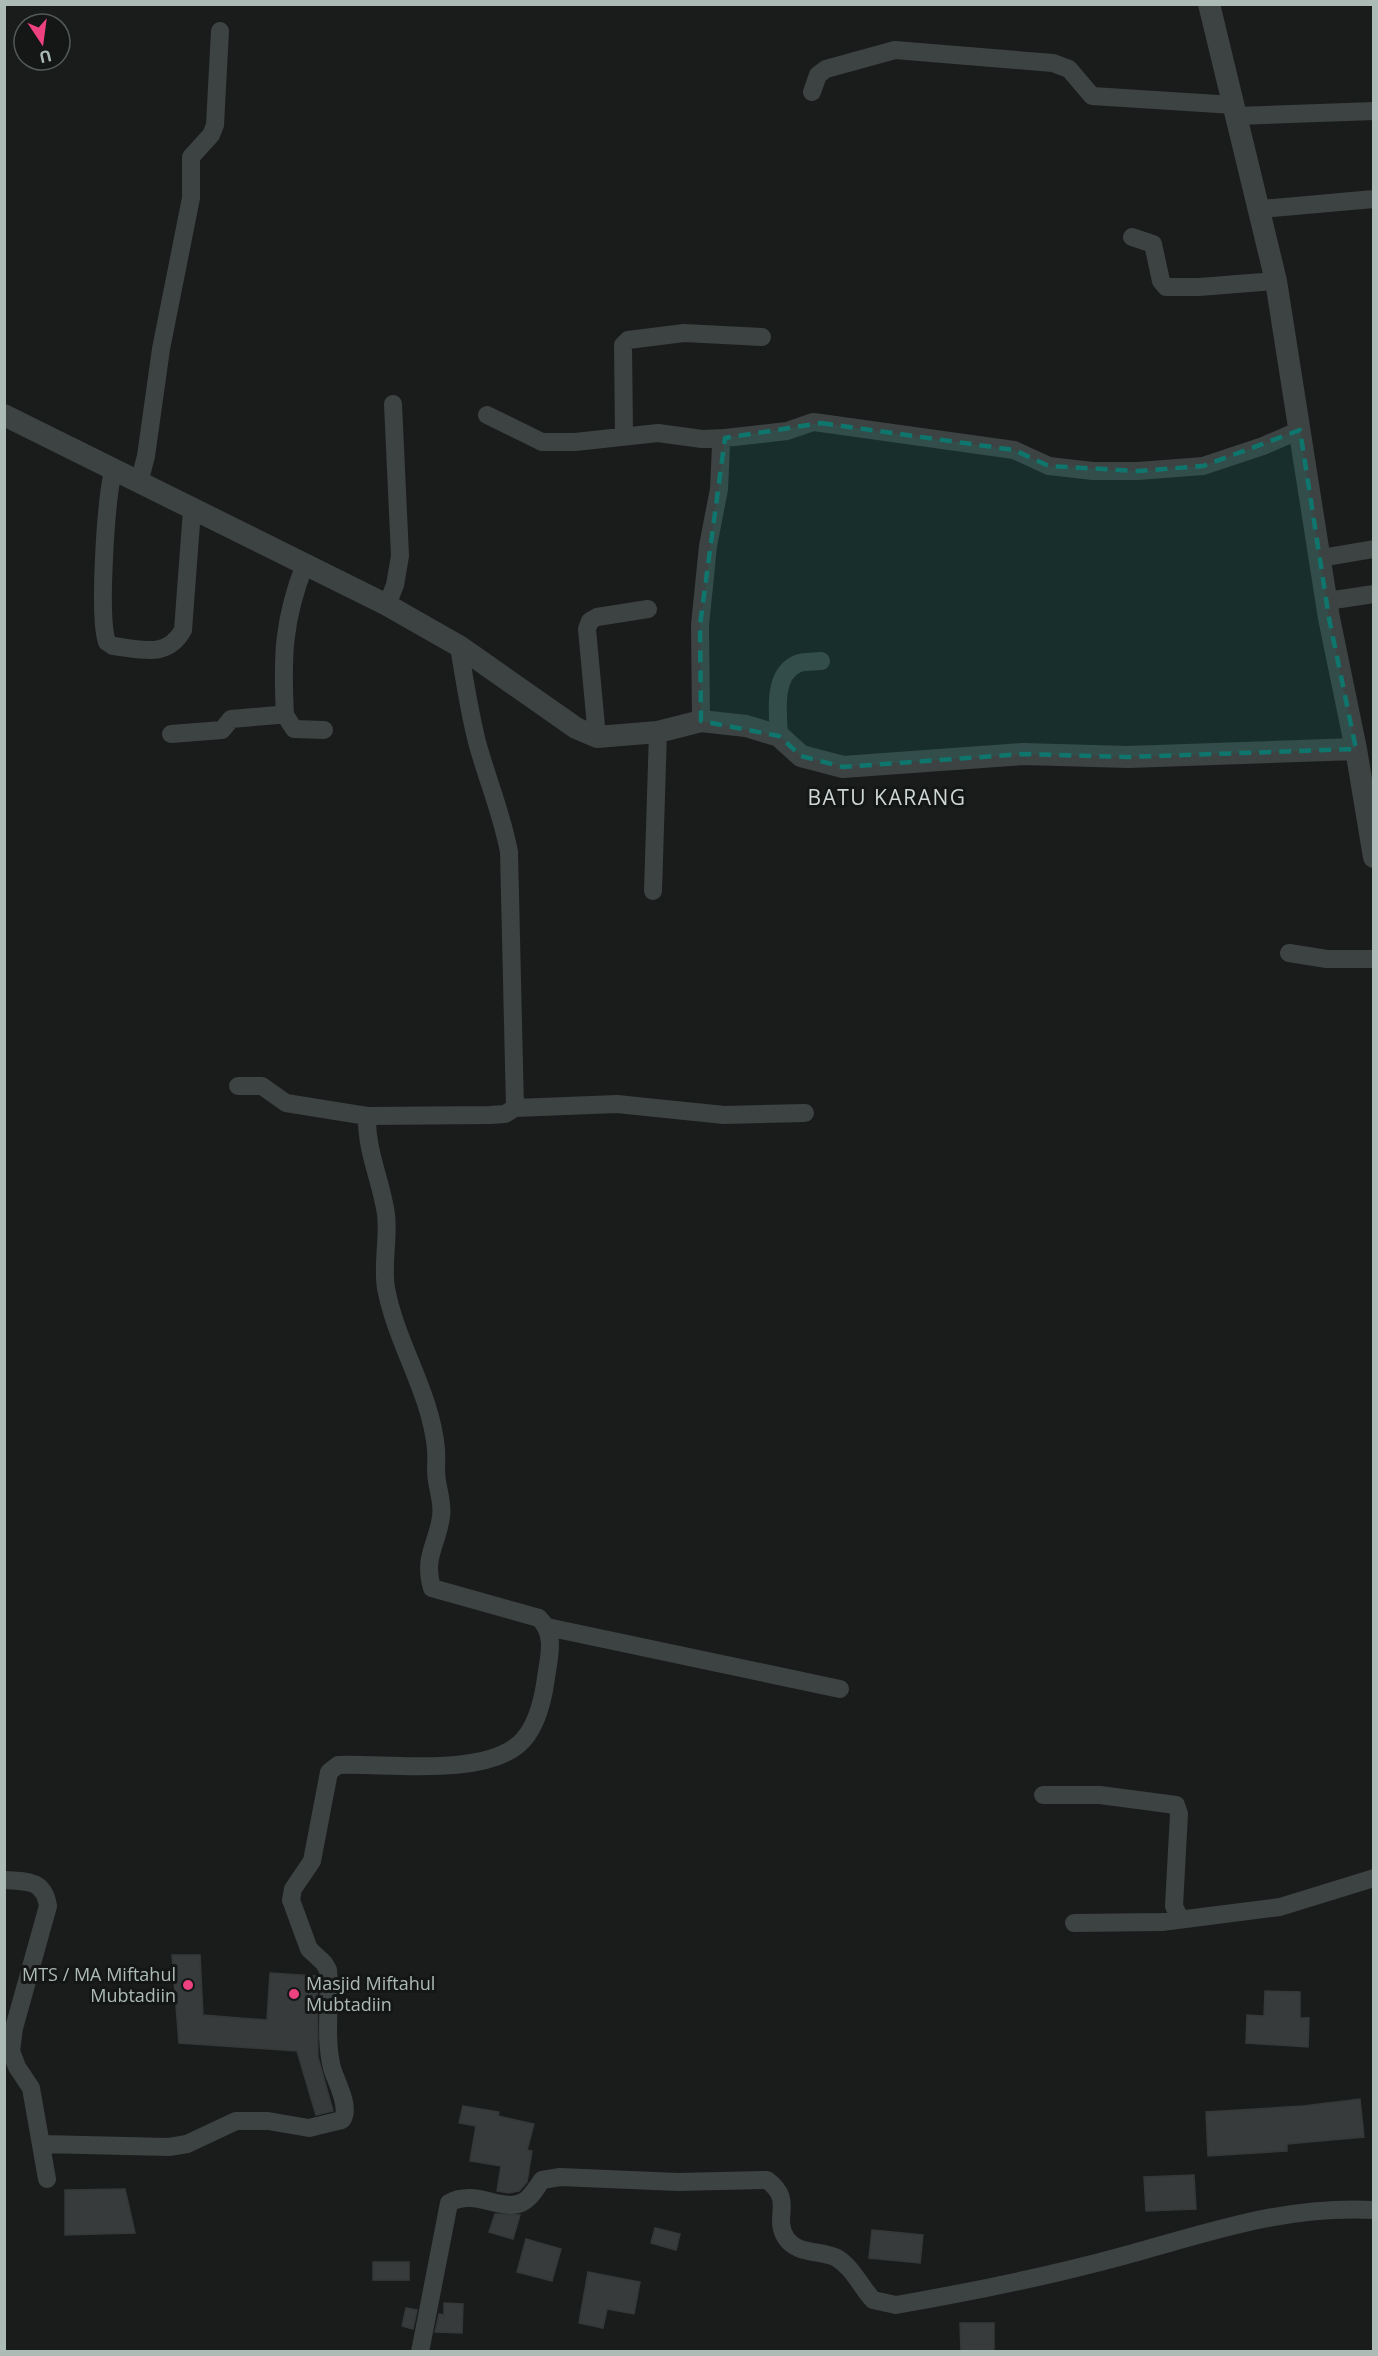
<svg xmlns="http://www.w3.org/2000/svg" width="1378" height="2356" viewBox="0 0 1378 2356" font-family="'Open Sans',sans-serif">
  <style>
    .building { fill: #373b3b; stroke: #343838; stroke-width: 1.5 }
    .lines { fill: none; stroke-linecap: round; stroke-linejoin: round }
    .minor { stroke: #3d4342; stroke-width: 18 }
    .tertiary { stroke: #3d4342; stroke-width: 22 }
    .marked { fill: #0f766e; fill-opacity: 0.2; stroke: #0f766e; stroke-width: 4.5; stroke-dasharray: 12 8; stroke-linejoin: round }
    .poi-dot { fill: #ed4180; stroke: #151717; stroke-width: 2 }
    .labels { text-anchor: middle; stroke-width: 6; stroke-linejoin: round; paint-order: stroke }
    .poi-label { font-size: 18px; fill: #adbbb7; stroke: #151717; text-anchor: end }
    .quarter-label { font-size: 21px; letter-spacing: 1.5px; fill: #ced7d5; stroke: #151717 }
  </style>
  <rect width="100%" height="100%" fill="#1a1c1c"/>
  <!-- building -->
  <path class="building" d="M 172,1955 L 200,1955 L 203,2015 L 267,2020 L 270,1973 L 317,1976 L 318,2057 L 333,2111 L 316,2115 L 297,2051 L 179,2043 Z
    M 1265,1991 L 1300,1992 L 1300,2018 L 1309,2018 L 1308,2047 L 1246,2043 L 1247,2015 L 1264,2016 Z
    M 1360,2099 L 1364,2137 L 1287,2144 L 1287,2151 L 1208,2156 L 1206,2112 L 1303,2106 Z
    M 463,2106 L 499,2112 L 498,2116 L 534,2124 L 527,2150 L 532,2151 L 527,2182 L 519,2191 L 508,2193 L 497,2191 L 501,2166 L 470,2161 L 476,2126 L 459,2123 Z
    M 1194,2175 L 1196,2209 L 1146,2211 L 1144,2177 Z
    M 125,2189 L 135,2233 L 65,2235 L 65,2190 Z
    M 495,2214 L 520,2215 L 513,2239 L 489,2232 Z
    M 655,2228 L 680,2234 L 676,2250 L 651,2243 Z
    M 872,2230 L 923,2235 L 920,2263 L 869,2258 Z
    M 526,2239 L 561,2249 L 552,2281 L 517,2272 Z
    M 373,2262 L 409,2262 L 409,2280 L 373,2280 Z
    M 588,2272 L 640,2282 L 634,2314 L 607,2309 L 603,2328 L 579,2323 Z
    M 444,2303 L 463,2304 L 462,2333 L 435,2332 L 439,2314 L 444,2315 Z
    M 406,2308 L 417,2310 L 413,2329 L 402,2326 Z
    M 960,2323 L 994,2323 L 994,2352 L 961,2352 Z"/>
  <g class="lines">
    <!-- minor -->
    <path class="minor" d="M 812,92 L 818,75 L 826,69 L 895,50 L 1053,63 L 1069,69 L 1092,96 L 1234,105
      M 1237,116 L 1374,111
      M 1261,209 L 1374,199
      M 1132,237 L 1153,244 L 1161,281 L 1166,287 L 1199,287 L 1276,281
      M 487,415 L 542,442 L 575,442 L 658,433 L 702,439 L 725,438
      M 624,435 L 623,345 L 628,340 L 684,333 L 762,337
      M 113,471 C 106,501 98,616 107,642 L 113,646 C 141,649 167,659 183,630 L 192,510
      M 139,483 L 146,456 L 161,349 L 191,198 L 191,157 L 211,135 L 215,125 L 220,31
      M 1321,558 L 1374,549
      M 1327,601 L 1374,594
      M 387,605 L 395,585 L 400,556 L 393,404
      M 285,715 C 282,657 283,620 305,564
      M 701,721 L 700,625 L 708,546 L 719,489 L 721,445 L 725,438 L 787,431 L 813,422 L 821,423 L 1014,450 L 1049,466 L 1093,471 L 1138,471 L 1203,466 L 1263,446 L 1300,430
      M 171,734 L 222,730 L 231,719 L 278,715 L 285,715 L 294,729 L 324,730
      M 779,736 C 778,714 772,675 797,664 C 804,661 814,662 821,661
      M 597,737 L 587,629 L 590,621 L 597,617 L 648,609
      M 653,891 L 658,732
      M 1289,953 L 1327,959 L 1374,959
      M 238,1086 L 262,1086 L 286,1103 L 367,1116
      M 515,1108 L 617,1104 L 724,1115 L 805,1113
      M 547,1627 L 840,1689
      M 1043,1795 L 1100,1795 L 1176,1805 L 1179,1814 L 1174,1906 L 1180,1919
      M 4,1880 C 27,1881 44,1880 48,1906 L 14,2028 L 11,2051 L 17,2067 L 31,2088 L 47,2179
      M 1074,1923 L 1162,1922 L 1280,1907 L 1374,1878
      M 41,2144 L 169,2147 L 187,2144 L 236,2121 L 268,2121 L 309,2128 L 342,2120 C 351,2107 336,2082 332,2068 C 324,2035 331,2003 328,1970 L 324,1963 L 309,1949 L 291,1900 L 293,1889 L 312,1861 L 329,1772 L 338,1765 C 387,1763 479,1777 518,1745 C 536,1730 543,1700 546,1678 C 549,1656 556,1635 539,1618 L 432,1588 C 423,1557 437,1545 441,1517 C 443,1504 439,1494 437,1481 C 435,1471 437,1460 436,1449 C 431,1393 396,1343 386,1288 C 382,1264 389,1238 386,1214 C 381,1180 366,1151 367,1116 L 490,1115 L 505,1114 L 515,1108 L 509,852 C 502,814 487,779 477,742 C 469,710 464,678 459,646
      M 420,2352 L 449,2203 C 475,2188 503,2213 523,2202 C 531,2198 537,2187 542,2180 L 560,2177 L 678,2182 L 767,2180 C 795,2201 772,2216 786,2238 C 797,2255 822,2250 837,2258 C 853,2268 861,2287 873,2300 L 896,2305 C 971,2292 1045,2277 1119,2257 C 1205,2234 1282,2205 1374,2210"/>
    <!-- tertiary -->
    <path class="tertiary" d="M 1209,4 L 1276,281 L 1329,618 L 1356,749 L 1374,857
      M 4,415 L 387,605 L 459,646 L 576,728 L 597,737 L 658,732 L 701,721 L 746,726 L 779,736 L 801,756 L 843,767 L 1023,754 L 1128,757 L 1356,749"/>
  </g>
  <!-- marked area -->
  <path class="marked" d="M 821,423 L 1014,450 L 1049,466 L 1138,471 L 1203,466 L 1300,430 L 1329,618 L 1356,749 L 1128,757 L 1023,754 L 843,767 L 801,756 L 779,736 L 701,721 L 700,625 L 725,438 Z"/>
  <!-- markers -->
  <g class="poi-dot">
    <circle cx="188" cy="1985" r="6"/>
    <circle cx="294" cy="1994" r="6"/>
  </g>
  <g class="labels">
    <!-- poi labels -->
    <g class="poi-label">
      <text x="176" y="1981">MTS / MA Miftahul<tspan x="176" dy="21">Mubtadiin</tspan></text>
      <text x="306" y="1990" text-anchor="start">Masjid Miftahul<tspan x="306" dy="21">Mubtadiin</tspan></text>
    </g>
    <!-- quarter labels -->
    <g class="quarter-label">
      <text x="887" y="805">BATU KARANG</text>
    </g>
  </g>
  <!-- border -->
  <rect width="1378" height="2356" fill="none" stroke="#adbbb7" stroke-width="12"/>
  <!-- north arrow -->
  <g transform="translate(42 42) rotate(167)"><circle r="28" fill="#151717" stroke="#525957" stroke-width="1.5"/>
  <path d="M0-4.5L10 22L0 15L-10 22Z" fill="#ed4180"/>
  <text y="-9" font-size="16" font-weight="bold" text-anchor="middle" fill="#adbbb7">U</text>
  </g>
</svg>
